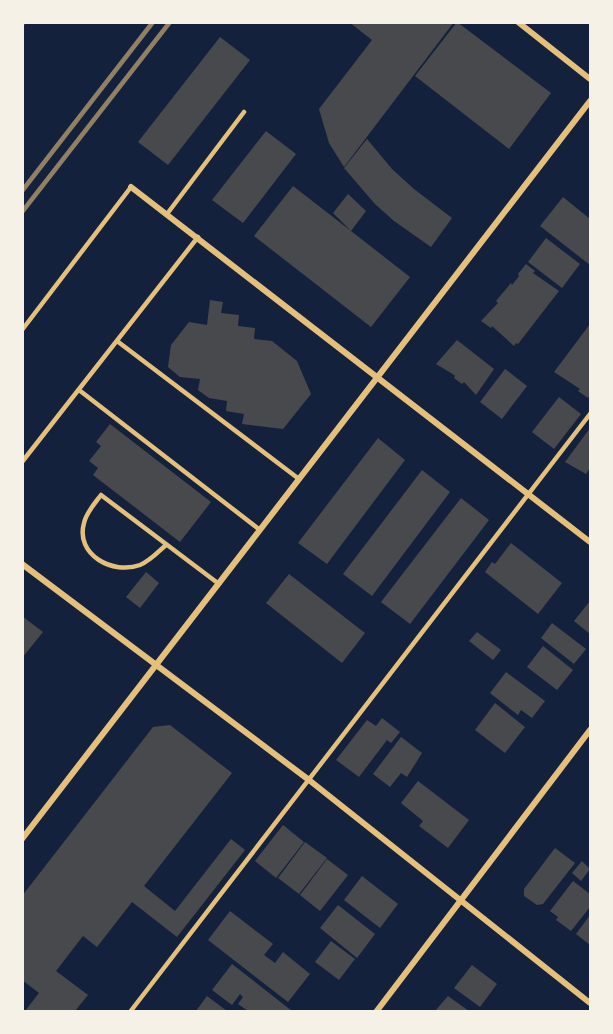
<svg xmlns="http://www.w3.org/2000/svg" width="613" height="1034" viewBox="0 0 613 1034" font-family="Lato,sans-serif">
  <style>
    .building { fill: #48494c }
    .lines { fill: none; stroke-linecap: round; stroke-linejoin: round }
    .service { stroke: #e5c07b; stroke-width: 4.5 }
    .minor { stroke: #e5c07b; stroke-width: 6 }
    .rail { stroke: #918062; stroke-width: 4.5 }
  </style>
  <rect width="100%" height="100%" fill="#14213d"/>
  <!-- building -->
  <path class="building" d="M 349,22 L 454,22 L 344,167 L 329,143 L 319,109 L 372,40 Z
    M 457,22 L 551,93 L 509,149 L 415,76 Z
    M 220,37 L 250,60 L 168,165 L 138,142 Z
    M 266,131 L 296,154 L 243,223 L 212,200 Z
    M 367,139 L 392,169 L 414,189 L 452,218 L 431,247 L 394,221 L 375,204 L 344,168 Z
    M 293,186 L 351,231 L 333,213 L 348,194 L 366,211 L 351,231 L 410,277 L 371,327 L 254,236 Z
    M 563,197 L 590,219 L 590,265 L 540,226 Z
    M 546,238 L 580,264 L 562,288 L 528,262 Z
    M 526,264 L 535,271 L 533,273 L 559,291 L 518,344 L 516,343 L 514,346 L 492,326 L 491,328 L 481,321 L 498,303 L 496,301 L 511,283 L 512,285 L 519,276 L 518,274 Z
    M 210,300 L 223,302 L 221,313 L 239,315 L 238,326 L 255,328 L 254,339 L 272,341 L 297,361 L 311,394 L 283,429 L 242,424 L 244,414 L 226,411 L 227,401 L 209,398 L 198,390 L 200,379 L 180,377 L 168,367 L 171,345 L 189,322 L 207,325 Z
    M 590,324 L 590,394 L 588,398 L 578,391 L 580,389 L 554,372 Z
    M 457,340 L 494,369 L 476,395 L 464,382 L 462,384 L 454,378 L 455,376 L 451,373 L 436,364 Z
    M 505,369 L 527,386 L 502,419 L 480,402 Z
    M 559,397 L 581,414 L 554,449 L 532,432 Z
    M 110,424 L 211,502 L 180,542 L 93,475 L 98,468 L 89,461 L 101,446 L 96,442 Z
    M 590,428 L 590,468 L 586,474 L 565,462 Z
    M 378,438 L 405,460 L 327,564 L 298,543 Z
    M 422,470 L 450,492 L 372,596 L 343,574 Z
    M 461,498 L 489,520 L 410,624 L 381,602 Z
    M 511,543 L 562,583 L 538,614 L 485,572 L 492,562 L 495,564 Z
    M 146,572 L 159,583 L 140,608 L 126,597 Z
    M 289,574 L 365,633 L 342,663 L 266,603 Z
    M 590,601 L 590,634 L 574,621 Z
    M 22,616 L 43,632 L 22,658 Z
    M 552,623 L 586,649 L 574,664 L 541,638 Z
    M 477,632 L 501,650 L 493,660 L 469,641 Z
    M 543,646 L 573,670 L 557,690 L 527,667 Z
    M 506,672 L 545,701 L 532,718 L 521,710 L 518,715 L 490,693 Z
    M 495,703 L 525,727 L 505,753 L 475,730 Z
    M 382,718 L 400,732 L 391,743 L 387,740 L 359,777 L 336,760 L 367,720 L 376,726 Z
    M 170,725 L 232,773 L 144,886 L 175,911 L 231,839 L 245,850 L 177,937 L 132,902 L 97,947 L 83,936 L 56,971 L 88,995 L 75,1011 L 25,1011 L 39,993 L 22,980 L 22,896 L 153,727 Z
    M 401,737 L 422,753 L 407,777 L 401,773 L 390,787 L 373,774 Z
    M 418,781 L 469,820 L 448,848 L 419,826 L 423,821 L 401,803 Z
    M 283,825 L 304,842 L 276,878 L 255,861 Z
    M 305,842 L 327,858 L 299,894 L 278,878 Z
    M 555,848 L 575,863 L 543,904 L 537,905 L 524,896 L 524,889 Z
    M 327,859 L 348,875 L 320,911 L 300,895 Z
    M 582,861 L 590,869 L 581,881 L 572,873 Z
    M 362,876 L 398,904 L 380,928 L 344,900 Z
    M 573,881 L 590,894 L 590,907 L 571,931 L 556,920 L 558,917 L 550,911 Z
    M 338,905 L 375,934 L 357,958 L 320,928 Z
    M 230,911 L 273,944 L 264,955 L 275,963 L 283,952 L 310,974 L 288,1002 L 208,940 Z
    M 590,915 L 590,945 L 576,934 Z
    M 331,941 L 355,959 L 339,980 L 315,962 Z
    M 232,964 L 292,1011 L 248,1011 L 238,1004 L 243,997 L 240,994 L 232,1005 L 212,990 Z
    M 472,965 L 497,984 L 480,1007 L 454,988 Z
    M 207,996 L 227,1011 L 196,1011 Z
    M 448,996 L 469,1011 L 435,1011 Z"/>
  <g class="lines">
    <!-- service -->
    <path class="service" d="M 22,24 L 23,22
      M 167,214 L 244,112
      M 22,330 L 131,187
      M 117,341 L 299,479
      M 79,390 L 260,530
      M 22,462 L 198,237
      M 166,545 C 158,552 150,561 140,565 C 113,575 75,555 84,523 C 86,513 95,503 101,495 L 219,584
      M 130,1012 L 590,414"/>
    <!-- minor -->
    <path class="minor" d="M 518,22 L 590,79
      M 131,187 L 590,542
      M 22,564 L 309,780 L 590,1003
      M 22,839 L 590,101
      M 376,1012 L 590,730"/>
    <!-- rail -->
    <path class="rail" d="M 22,191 L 153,22
      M 22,212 L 170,22"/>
  </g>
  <!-- border -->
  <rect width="613" height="1034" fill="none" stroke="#f6f1e7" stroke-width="48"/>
</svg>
